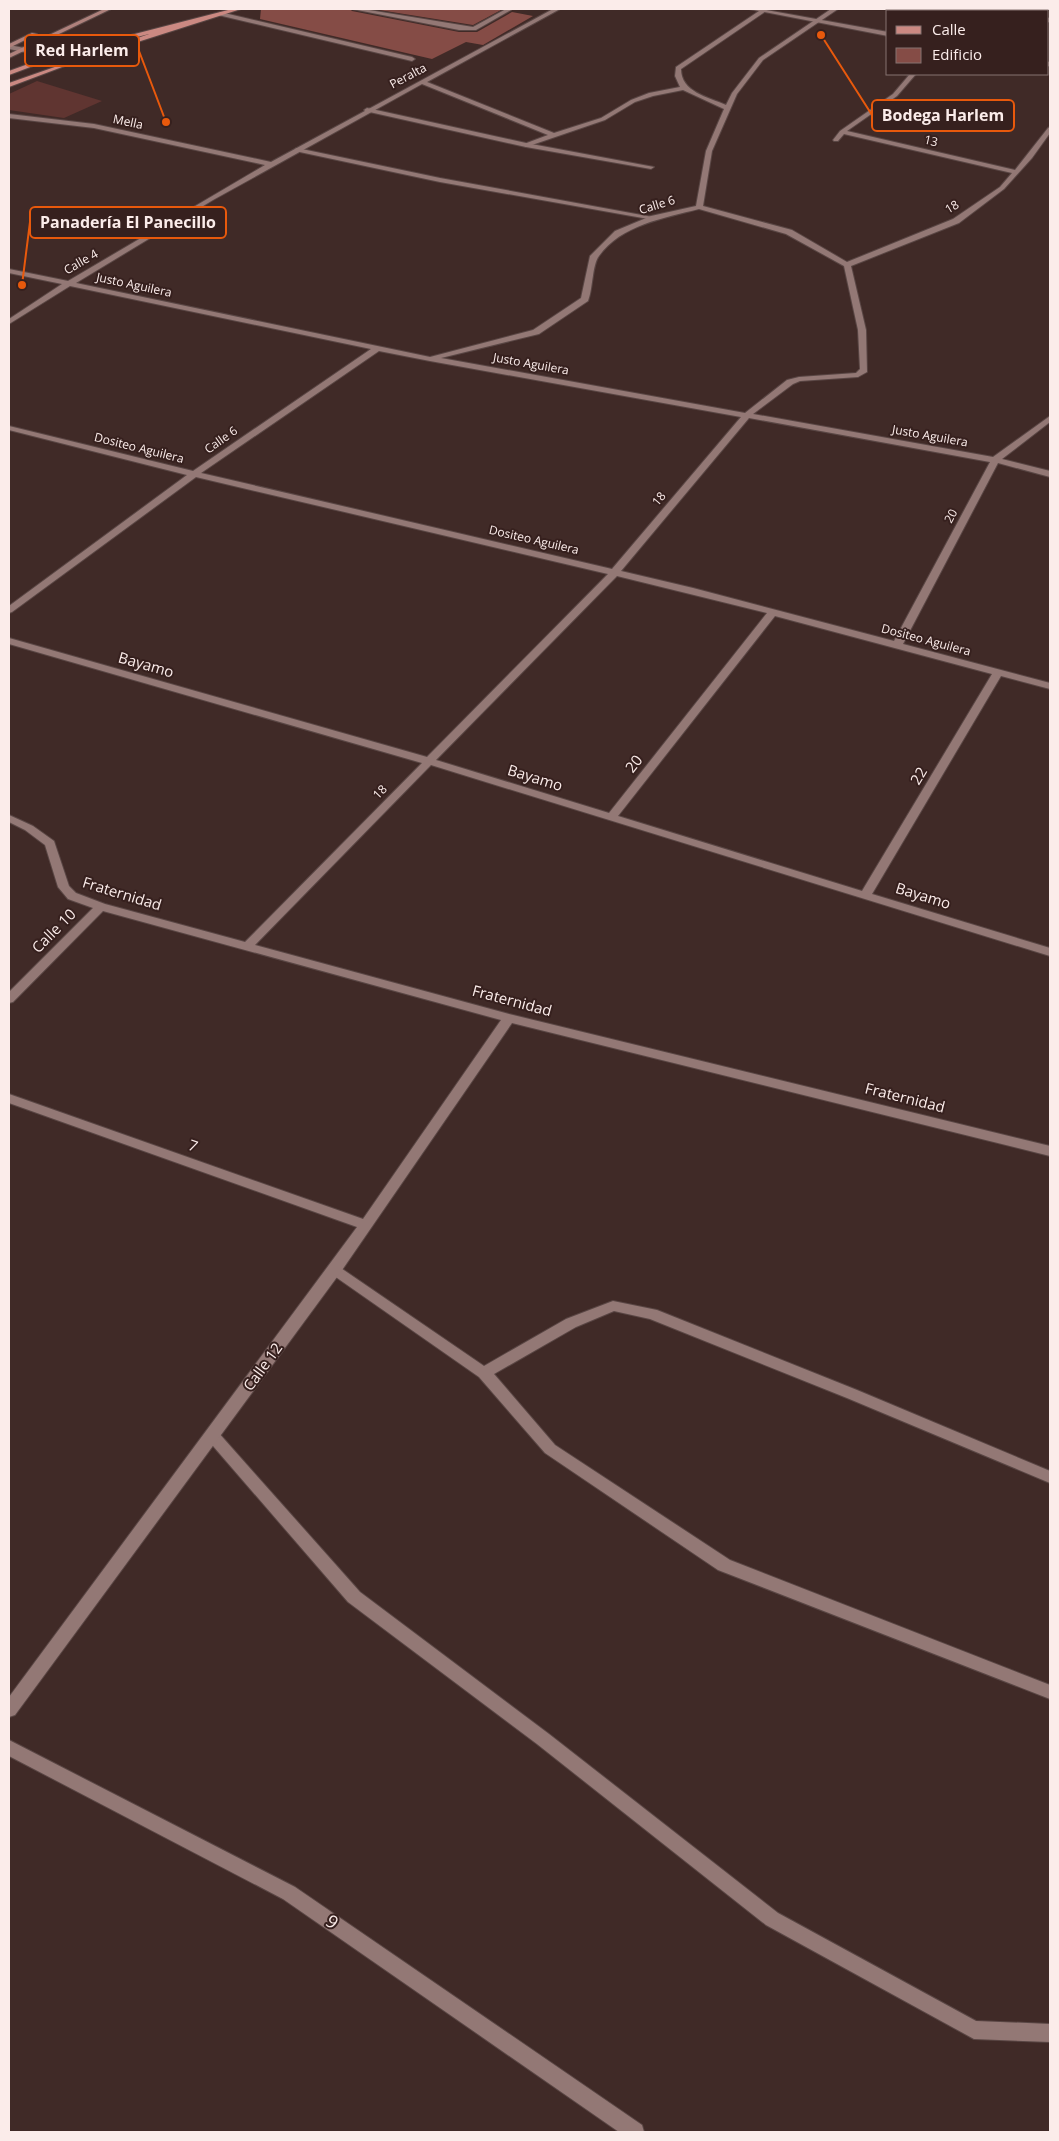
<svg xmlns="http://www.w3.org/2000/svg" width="1059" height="2141" viewBox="0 0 1059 2141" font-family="'Open Sans',sans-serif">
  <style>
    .green { fill: #603531 }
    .building { fill: #854c46 }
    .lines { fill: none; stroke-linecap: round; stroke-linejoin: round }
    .service-casing { stroke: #594644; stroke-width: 2 }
    .minor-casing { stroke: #594644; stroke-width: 2 }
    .tertiary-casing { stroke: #594644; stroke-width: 2 }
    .secondary-casing { stroke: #594644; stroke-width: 2 }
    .primary-casing { stroke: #594644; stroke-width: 2 }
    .service { fill: #937875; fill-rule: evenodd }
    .minor { fill: #937875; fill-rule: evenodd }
    .tertiary { fill: #937875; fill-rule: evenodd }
    .secondary { fill: #af817c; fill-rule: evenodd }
    .primary { fill: #cb8982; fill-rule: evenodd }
    .labels { text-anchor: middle; stroke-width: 4; stroke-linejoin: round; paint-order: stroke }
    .far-street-label { font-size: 12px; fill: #fbecea; stroke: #36201e }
    .street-label { font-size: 15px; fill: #fbecea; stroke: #36201e }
    .near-street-label { font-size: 18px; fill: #fbecea; stroke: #36201e }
    .leader { fill: none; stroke: #e8590c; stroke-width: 2 }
    .callout-dot { fill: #e8590c; stroke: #36201e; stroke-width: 2 }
    .callout { fill: #36201e; stroke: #e8590c; stroke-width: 2 }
    .callout-label { font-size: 16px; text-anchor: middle; font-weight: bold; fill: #fbecea }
  </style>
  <rect width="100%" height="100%" fill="#402a27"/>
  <!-- green -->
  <path class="green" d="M 37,81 L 102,101 L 64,118 L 9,110 L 9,94 Z"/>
  <!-- building -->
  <path class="building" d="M 261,9 L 350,9 L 352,11 L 459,32 L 477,32 L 512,12 L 533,16 L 483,45 L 466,42 L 432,59 L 260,19 Z
    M 373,9 L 495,9 L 501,10 L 473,25 Z"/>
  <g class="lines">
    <!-- service casing -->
    <g class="service-casing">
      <path id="service" d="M 352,9 L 363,9 L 473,27 L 506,9 L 511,10 L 476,30 L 459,30 Z
        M 220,12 L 412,57 L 415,59 L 412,61 L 218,15 Z
        M 367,108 L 526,143 L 654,167 L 651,169 L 526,147 L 365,111 L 364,110 Z
        M 297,148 L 440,178 L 658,218 L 654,220 L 440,182 L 295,151 L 295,149 Z
        M 335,1264 L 484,1366 L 566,1319 L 613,1301 L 657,1310 L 857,1390 L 1050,1471 L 1050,1483 L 847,1398 L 650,1319 L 614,1311 L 576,1327 L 494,1374 L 555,1445 L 730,1560 L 1050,1685 L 1050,1699 L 718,1570 L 545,1453 L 479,1377 L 330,1273 L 328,1269 L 330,1265 Z
        M 212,1429 L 217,1431 L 360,1592 L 549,1734 L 778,1913 L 976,2021 L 1050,2024 L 1050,2042 L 974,2039 L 766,1925 L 537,1744 L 348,1602 L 207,1439 L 205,1435 L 207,1431 Z"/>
    </g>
    <!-- minor casing -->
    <g class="minor-casing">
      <path id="minor" d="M 553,9 L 560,9 L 427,82 L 554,133 L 601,118 L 631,100 L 649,93 L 680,87 L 675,76 L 676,67 L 762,9 L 769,9 L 681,69 C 681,92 708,97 726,105 L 732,93 L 759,58 L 831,9 L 838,9 L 763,60 L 737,94 L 712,151 L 703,206 L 792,230 L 847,262 L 953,219 L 1000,187 L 1012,173 L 844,134 L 838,141 L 834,141 L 833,140 L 840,131 L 893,94 L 910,74 L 916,74 L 897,96 L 847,131 L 1015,170 L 1048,128 L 1050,127 L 1050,133 L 1032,158 L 1004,189 L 959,223 L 851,266 L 866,330 L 867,372 L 858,377 L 800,381 L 793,384 L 753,414 L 993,457 L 1050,416 L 1050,422 L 1002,459 L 1050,471 L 1050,477 L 998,463 L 903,644 L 1050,683 L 1050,689 L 1001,676 L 872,894 L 1050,948 L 1050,956 L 431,765 L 255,945 L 509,1014 L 1050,1146 L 1050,1156 L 512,1023 L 340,1273 L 15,1715 L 9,1717 L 9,1697 L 357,1227 L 9,1103 L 9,1094 L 363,1219 L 501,1020 L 103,911 L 13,1002 L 9,1003 L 9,992 L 93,908 L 68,899 L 58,887 L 45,845 L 25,830 L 9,822 L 9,815 L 33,826 L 54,841 L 69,886 L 76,893 L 105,904 L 245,942 L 422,763 L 9,644 L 9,638 L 427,757 L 608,574 L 196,477 L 12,612 L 9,613 L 9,606 L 187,475 L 9,430 L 9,426 L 193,471 L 371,349 L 70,286 L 9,324 L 9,319 L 62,284 L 9,273 L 9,269 L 68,281 L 265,165 L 94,128 L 9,118 L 9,114 L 94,124 L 271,162 ZM 422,84 L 548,135 L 524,144 L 523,145 L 526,147 L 605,120 L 635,102 L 653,96 L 683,90 L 724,109 L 706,151 L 696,206 L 651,216 L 615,231 L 590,256 L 581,298 L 533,330 L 430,357 L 76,283 L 213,200 ZM 699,209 L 786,234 L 844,266 L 858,330 L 860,369 L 856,373 L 799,377 L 787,380 L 745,413 L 441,358 L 539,334 L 588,301 C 593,289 592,265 599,256 C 621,225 664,218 699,209 ZM 379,351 L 430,361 L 741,417 L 612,569 L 201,473 ZM 749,418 L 990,462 L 894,641 L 693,588 L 621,571 ZM 617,576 L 767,613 L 609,813 L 436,760 ZM 775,616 L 992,674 L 862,891 L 618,816 Z
        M 979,9 L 986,9 L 984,11 L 977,11 Z
        M 1048,18 L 1050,18 L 1050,22 L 1048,22 Z
        M 9,1740 L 295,1887 L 642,2125 L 644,2132 L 619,2132 L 283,1899 L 9,1756 Z"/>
    </g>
    <!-- tertiary casing -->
    <g class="tertiary-casing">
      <path id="tertiary" d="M 749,9 L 760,9 L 888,32 L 888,36 Z
        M 9,45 L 76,58 L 79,60 L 76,62 L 9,49 Z
        M 1048,62 L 1050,62 L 1050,66 L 1048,66 Z"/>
    </g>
    <!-- secondary casing -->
    <g class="secondary-casing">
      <path id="secondary" d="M 104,9 L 111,9 L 9,58 L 9,54 Z
        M 32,33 L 37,34 L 9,48 L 9,44 Z"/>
    </g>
    <!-- primary casing -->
    <g class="primary-casing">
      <path id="primary" d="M 232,9 L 241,9 L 78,61 L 9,87 L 9,83 L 149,34 L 57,57 L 9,75 L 9,71 L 53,55 Z"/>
    </g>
    <!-- service -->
    <use href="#service" class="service"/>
    <!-- minor -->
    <use href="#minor" class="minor"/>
    <!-- tertiary -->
    <use href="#tertiary" class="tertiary"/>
    <!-- secondary -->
    <use href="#secondary" class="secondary"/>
    <!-- primary -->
    <use href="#primary" class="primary"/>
  </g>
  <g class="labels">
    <!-- far-street labels -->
    <g class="far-street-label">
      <text transform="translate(408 76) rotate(-28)" y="4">Peralta</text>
      <text transform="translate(128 122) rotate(12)" y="4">Mella</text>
      <text transform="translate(931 141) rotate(13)" y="4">13</text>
      <text transform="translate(657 205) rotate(-17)" y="4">Calle 6</text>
      <text transform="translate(952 207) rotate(-31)" y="4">18</text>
      <text transform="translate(81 262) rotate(-30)" y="4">Calle 4</text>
      <text transform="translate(134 285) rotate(12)" y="4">Justo Aguilera</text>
      <text transform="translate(531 364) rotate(10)" y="4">Justo Aguilera</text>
      <text transform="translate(930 436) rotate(10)" y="4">Justo Aguilera</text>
      <text transform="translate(221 440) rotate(-35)" y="4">Calle 6</text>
      <text transform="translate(139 448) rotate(14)" y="4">Dositeo Aguilera</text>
      <text transform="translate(659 499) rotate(-50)" y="4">18</text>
      <text transform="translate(951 516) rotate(-62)" y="4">20</text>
      <text transform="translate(534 540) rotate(13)" y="4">Dositeo Aguilera</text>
      <text transform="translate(926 640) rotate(15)" y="4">Dositeo Aguilera</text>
      <text transform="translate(380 792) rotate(-46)" y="4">18</text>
    </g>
    <!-- street labels -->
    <g class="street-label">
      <text transform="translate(146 665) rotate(16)" y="5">Bayamo</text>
      <text transform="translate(634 764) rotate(-52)" y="5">20</text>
      <text transform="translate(919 776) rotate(-59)" y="5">22</text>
      <text transform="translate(535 778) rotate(17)" y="5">Bayamo</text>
      <text transform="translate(122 894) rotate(17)" y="5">Fraternidad</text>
      <text transform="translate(923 896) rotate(17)" y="5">Bayamo</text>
      <text transform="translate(54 931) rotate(-45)" y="5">Calle 10</text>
      <text transform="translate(512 1001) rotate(15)" y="5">Fraternidad</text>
      <text transform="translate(905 1098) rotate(14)" y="5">Fraternidad</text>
      <text transform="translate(193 1146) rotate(20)" y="5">7</text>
      <text transform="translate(263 1367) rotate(-54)" y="5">Calle 12</text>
    </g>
    <!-- near-street labels -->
    <g class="near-street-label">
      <text transform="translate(332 1922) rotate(35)" y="6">9</text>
    </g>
  </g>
  <!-- callouts -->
  <path class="leader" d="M166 122L139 51M821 35L872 115M22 285L30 222"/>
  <g class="callout-dot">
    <circle cx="166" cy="122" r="5"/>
    <circle cx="821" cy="35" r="5"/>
    <circle cx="22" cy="285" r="5"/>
  </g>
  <g class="callout">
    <rect x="25" y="35" width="114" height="31" rx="5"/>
    <rect x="872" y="100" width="142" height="31" rx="5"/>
    <rect x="30" y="207" width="196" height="31" rx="5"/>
  </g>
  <g class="callout-label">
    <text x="82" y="56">Red Harlem</text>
    <text x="943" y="121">Bodega Harlem</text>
    <text x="128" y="228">Panadería El Panecillo</text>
  </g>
  <!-- border -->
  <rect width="1059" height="2141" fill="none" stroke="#fbecea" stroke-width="20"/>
  <!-- legend -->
  <rect x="886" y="10" width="162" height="65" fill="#36201e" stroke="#857270"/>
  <rect x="896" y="26" width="25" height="8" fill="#cb8982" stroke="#857270"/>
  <text x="932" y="35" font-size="15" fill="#fbecea">Calle</text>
  <rect x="896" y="48" width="25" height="15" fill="#854c46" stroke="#857270"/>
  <text x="932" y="60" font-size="15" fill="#fbecea">Edificio</text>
</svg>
